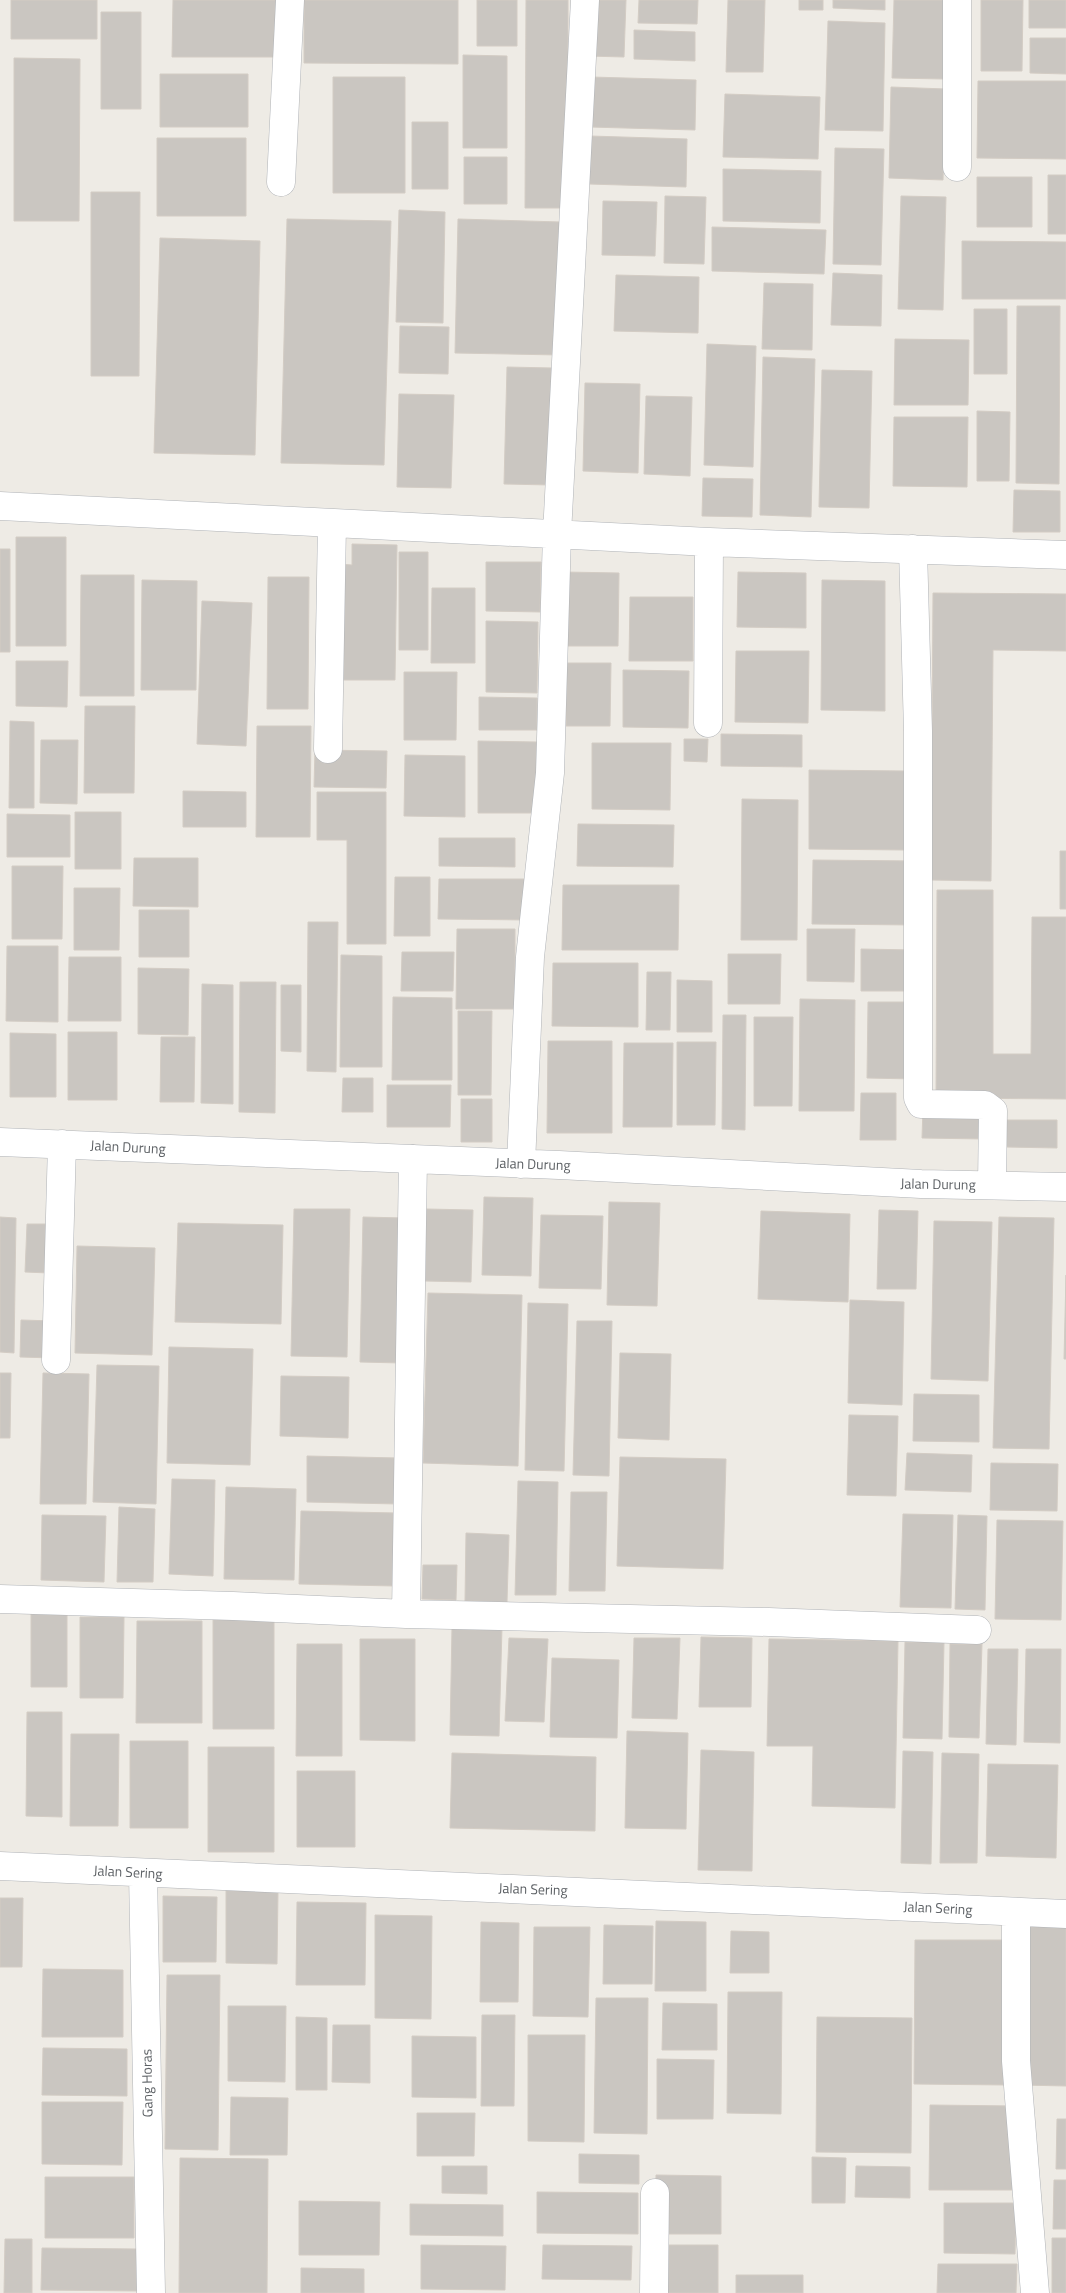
<svg xmlns="http://www.w3.org/2000/svg" width="1066" height="2293" viewBox="0 0 1066 2293" font-family="'Titillium Web',sans-serif">
  <style>
    .building { fill: #cac6c1; stroke: #d3ccc4 }
    .lines { fill: none; stroke-linecap: round; stroke-linejoin: round }
    .minor-casing { stroke: #b0b3b7; stroke-width: 29 }
    .minor { stroke: #fff; stroke-width: 28 }
    .labels { text-anchor: middle; stroke-width: 4; stroke-linejoin: round; paint-order: stroke }
    .street-label { font-size: 14px; fill: #5d6165; stroke: #fff }
  </style>
  <rect width="100%" height="100%" fill="#eeebe5"/>
  <!-- building -->
  <path class="building" d="M 11,0 L 97,0 L 97,39 L 11,39 Z
    M 173,0 L 281,0 L 281,57 L 172,57 Z
    M 304,0 L 458,0 L 458,64 L 304,63 Z
    M 477,0 L 517,0 L 517,46 L 477,46 Z
    M 526,0 L 568,0 L 568,208 L 525,208 Z
    M 590,0 L 626,0 L 624,57 L 588,56 Z
    M 639,0 L 698,0 L 697,24 L 638,23 Z
    M 728,0 L 765,0 L 763,72 L 726,72 Z
    M 799,0 L 823,0 L 823,10 L 799,10 Z
    M 833,0 L 885,0 L 885,10 L 833,8 Z
    M 894,0 L 947,0 L 944,79 L 892,78 Z
    M 981,0 L 1023,0 L 1022,71 L 981,71 Z
    M 1029,0 L 1066,0 L 1066,28 L 1029,28 Z
    M 101,12 L 141,12 L 141,109 L 101,109 Z
    M 828,21 L 885,23 L 883,131 L 825,130 Z
    M 634,30 L 695,32 L 695,61 L 634,59 Z
    M 1030,38 L 1066,38 L 1066,74 L 1030,73 Z
    M 463,55 L 507,56 L 507,148 L 463,148 Z
    M 14,58 L 80,59 L 79,221 L 14,221 Z
    M 160,74 L 248,74 L 248,127 L 160,127 Z
    M 333,77 L 405,77 L 405,193 L 333,193 Z
    M 591,77 L 696,80 L 695,130 L 590,127 Z
    M 978,81 L 1066,81 L 1066,159 L 977,158 Z
    M 891,87 L 946,89 L 943,180 L 889,178 Z
    M 725,94 L 820,97 L 818,159 L 723,157 Z
    M 412,122 L 448,122 L 448,189 L 412,189 Z
    M 590,136 L 687,139 L 686,187 L 589,184 Z
    M 157,138 L 246,138 L 246,216 L 157,216 Z
    M 835,148 L 884,149 L 881,265 L 833,264 Z
    M 464,157 L 507,157 L 507,204 L 464,204 Z
    M 723,169 L 821,171 L 820,223 L 723,221 Z
    M 1048,175 L 1066,175 L 1066,234 L 1048,234 Z
    M 977,177 L 1032,177 L 1032,227 L 977,227 Z
    M 91,192 L 140,192 L 139,376 L 91,376 Z
    M 665,196 L 706,197 L 704,264 L 664,263 Z
    M 901,196 L 946,197 L 943,310 L 898,309 Z
    M 603,201 L 657,202 L 655,256 L 602,255 Z
    M 399,210 L 445,212 L 443,323 L 396,322 Z
    M 287,219 L 391,221 L 384,465 L 281,463 Z
    M 458,219 L 561,222 L 559,355 L 455,353 Z
    M 712,227 L 826,230 L 824,274 L 712,271 Z
    M 160,238 L 260,241 L 255,455 L 154,453 Z
    M 962,241 L 1066,242 L 1066,299 L 962,299 Z
    M 833,273 L 882,275 L 881,326 L 831,325 Z
    M 616,275 L 699,277 L 698,333 L 614,331 Z
    M 764,283 L 813,284 L 812,350 L 762,349 Z
    M 1017,306 L 1060,306 L 1059,484 L 1016,483 Z
    M 974,309 L 1007,309 L 1007,374 L 974,374 Z
    M 400,326 L 449,327 L 448,374 L 399,373 Z
    M 895,339 L 969,340 L 968,405 L 894,405 Z
    M 707,344 L 756,346 L 753,467 L 704,465 Z
    M 763,357 L 815,359 L 811,517 L 760,515 Z
    M 507,367 L 553,368 L 550,485 L 504,484 Z
    M 822,370 L 872,371 L 869,508 L 819,507 Z
    M 585,383 L 640,384 L 638,473 L 583,471 Z
    M 399,394 L 454,395 L 451,488 L 397,487 Z
    M 646,396 L 692,397 L 690,476 L 644,474 Z
    M 977,411 L 1010,412 L 1009,481 L 977,481 Z
    M 894,417 L 968,417 L 967,487 L 893,486 Z
    M 703,478 L 753,479 L 752,517 L 702,516 Z
    M 1014,490 L 1060,491 L 1060,532 L 1013,532 Z
    M 16,537 L 66,537 L 66,646 L 16,646 Z
    M 352,544 L 397,545 L 395,680 L 336,680 L 338,564 L 352,565 Z
    M 0,549 L 10,549 L 10,652 L 0,652 Z
    M 399,552 L 428,552 L 428,650 L 399,650 Z
    M 486,562 L 541,562 L 540,612 L 486,611 Z
    M 564,572 L 619,573 L 618,646 L 563,646 Z
    M 738,572 L 806,573 L 806,628 L 737,627 Z
    M 81,575 L 134,575 L 134,696 L 80,696 Z
    M 268,577 L 309,577 L 308,709 L 267,709 Z
    M 142,580 L 197,581 L 196,690 L 141,690 Z
    M 822,580 L 885,581 L 885,711 L 821,710 Z
    M 432,588 L 475,588 L 475,663 L 431,663 Z
    M 933,593 L 1066,594 L 1066,651 L 993,650 L 991,881 L 931,880 Z
    M 630,597 L 693,597 L 693,661 L 629,661 Z
    M 202,601 L 252,603 L 246,746 L 197,744 Z
    M 486,621 L 538,622 L 537,693 L 486,692 Z
    M 736,651 L 809,651 L 808,723 L 735,722 Z
    M 16,661 L 68,661 L 67,707 L 16,706 Z
    M 566,663 L 611,663 L 610,726 L 566,726 Z
    M 623,670 L 689,671 L 688,728 L 623,727 Z
    M 404,672 L 457,672 L 456,740 L 404,740 Z
    M 479,697 L 537,698 L 537,730 L 479,730 Z
    M 85,706 L 135,706 L 134,793 L 84,793 Z
    M 10,721 L 34,722 L 34,808 L 9,808 Z
    M 257,726 L 311,726 L 310,837 L 256,837 Z
    M 721,734 L 802,735 L 802,767 L 721,766 Z
    M 684,739 L 708,739 L 707,762 L 684,761 Z
    M 41,740 L 78,740 L 77,804 L 40,803 Z
    M 478,741 L 537,742 L 536,813 L 478,813 Z
    M 592,743 L 671,743 L 670,810 L 592,809 Z
    M 315,750 L 387,751 L 386,788 L 314,787 Z
    M 405,755 L 465,756 L 465,817 L 404,816 Z
    M 809,770 L 905,771 L 905,850 L 809,849 Z
    M 183,791 L 246,792 L 246,827 L 183,827 Z
    M 317,792 L 386,792 L 386,944 L 347,944 L 347,840 L 317,840 Z
    M 742,799 L 798,800 L 797,940 L 741,940 Z
    M 75,812 L 121,812 L 121,869 L 75,869 Z
    M 7,814 L 70,815 L 70,857 L 7,857 Z
    M 578,824 L 674,825 L 673,867 L 577,866 Z
    M 439,838 L 515,838 L 515,867 L 439,866 Z
    M 1060,851 L 1066,851 L 1066,909 L 1060,909 Z
    M 134,858 L 198,858 L 198,907 L 133,906 Z
    M 813,860 L 916,861 L 915,925 L 812,924 Z
    M 12,866 L 63,866 L 62,939 L 12,939 Z
    M 395,877 L 430,877 L 430,936 L 394,936 Z
    M 439,879 L 528,879 L 528,920 L 438,919 Z
    M 563,885 L 679,885 L 678,950 L 562,950 Z
    M 74,888 L 120,888 L 119,950 L 74,950 Z
    M 937,890 L 993,890 L 993,1054 L 1031,1054 L 1032,917 L 1066,917 L 1066,1099 L 936,1098 Z
    M 139,910 L 189,910 L 189,957 L 139,957 Z
    M 308,922 L 338,922 L 336,1072 L 307,1071 Z
    M 457,929 L 515,929 L 515,1009 L 456,1009 Z
    M 807,929 L 855,929 L 854,982 L 807,981 Z
    M 7,946 L 58,946 L 58,1022 L 6,1021 Z
    M 861,949 L 914,950 L 914,991 L 861,991 Z
    M 402,952 L 454,952 L 453,991 L 401,991 Z
    M 728,954 L 781,954 L 780,1004 L 728,1004 Z
    M 341,955 L 382,956 L 382,1067 L 340,1067 Z
    M 69,957 L 121,957 L 121,1021 L 68,1021 Z
    M 553,963 L 638,963 L 638,1027 L 552,1026 Z
    M 138,968 L 189,969 L 188,1035 L 138,1034 Z
    M 647,972 L 671,972 L 670,1030 L 646,1030 Z
    M 677,980 L 712,981 L 712,1032 L 677,1032 Z
    M 240,982 L 276,982 L 275,1113 L 239,1112 Z
    M 202,984 L 233,985 L 233,1104 L 201,1103 Z
    M 281,985 L 301,985 L 301,1052 L 281,1051 Z
    M 393,997 L 452,998 L 452,1080 L 392,1080 Z
    M 800,999 L 855,1000 L 854,1111 L 799,1111 Z
    M 868,1002 L 914,1002 L 914,1079 L 867,1078 Z
    M 458,1011 L 492,1011 L 491,1095 L 458,1095 Z
    M 723,1015 L 746,1015 L 745,1130 L 722,1129 Z
    M 754,1017 L 793,1017 L 792,1106 L 754,1106 Z
    M 68,1032 L 117,1032 L 117,1100 L 68,1100 Z
    M 10,1033 L 56,1034 L 56,1097 L 10,1097 Z
    M 161,1037 L 195,1037 L 194,1102 L 160,1102 Z
    M 548,1041 L 612,1041 L 612,1133 L 547,1133 Z
    M 677,1042 L 716,1042 L 715,1125 L 677,1125 Z
    M 624,1043 L 673,1043 L 672,1127 L 623,1127 Z
    M 343,1078 L 373,1078 L 373,1112 L 342,1112 Z
    M 387,1085 L 451,1085 L 450,1127 L 387,1127 Z
    M 861,1093 L 896,1093 L 896,1140 L 860,1140 Z
    M 461,1099 L 492,1099 L 492,1142 L 461,1142 Z
    M 923,1108 L 984,1108 L 984,1139 L 922,1138 Z
    M 1006,1120 L 1057,1120 L 1057,1148 L 1006,1147 Z
    M 484,1197 L 533,1198 L 531,1276 L 482,1275 Z
    M 609,1202 L 660,1203 L 657,1306 L 607,1305 Z
    M 294,1209 L 350,1209 L 347,1357 L 291,1356 Z
    M 426,1209 L 473,1210 L 471,1282 L 425,1281 Z
    M 879,1210 L 918,1211 L 916,1289 L 877,1289 Z
    M 761,1211 L 850,1214 L 848,1302 L 758,1299 Z
    M 541,1215 L 603,1216 L 601,1289 L 539,1288 Z
    M 0,1217 L 16,1218 L 14,1353 L 0,1352 Z
    M 363,1217 L 404,1218 L 401,1363 L 360,1362 Z
    M 999,1217 L 1054,1218 L 1049,1449 L 993,1448 Z
    M 934,1221 L 992,1222 L 988,1381 L 931,1379 Z
    M 178,1223 L 283,1225 L 281,1324 L 175,1322 Z
    M 27,1224 L 51,1224 L 49,1273 L 25,1272 Z
    M 77,1246 L 155,1248 L 152,1355 L 75,1353 Z
    M 1066,1275 L 1066,1359 L 1064,1359 Z
    M 428,1293 L 522,1295 L 518,1466 L 423,1463 Z
    M 850,1300 L 904,1302 L 902,1405 L 848,1403 Z
    M 528,1303 L 568,1304 L 564,1471 L 525,1470 Z
    M 21,1320 L 54,1321 L 53,1358 L 20,1357 Z
    M 577,1321 L 612,1321 L 609,1476 L 573,1475 Z
    M 169,1347 L 253,1349 L 250,1465 L 167,1463 Z
    M 620,1353 L 671,1354 L 669,1440 L 618,1438 Z
    M 97,1365 L 159,1366 L 156,1504 L 93,1502 Z
    M 0,1373 L 11,1373 L 10,1438 L 0,1438 Z
    M 43,1373 L 89,1374 L 86,1504 L 40,1504 Z
    M 281,1376 L 349,1377 L 348,1438 L 280,1436 Z
    M 914,1394 L 979,1395 L 979,1442 L 913,1441 Z
    M 849,1415 L 898,1416 L 896,1496 L 847,1495 Z
    M 907,1453 L 972,1455 L 971,1492 L 905,1490 Z
    M 307,1456 L 399,1458 L 398,1504 L 307,1502 Z
    M 620,1457 L 726,1459 L 723,1569 L 617,1566 Z
    M 991,1463 L 1058,1464 L 1057,1511 L 990,1510 Z
    M 172,1479 L 215,1480 L 213,1576 L 169,1574 Z
    M 518,1481 L 558,1482 L 556,1595 L 515,1595 Z
    M 226,1487 L 296,1489 L 294,1580 L 224,1579 Z
    M 571,1492 L 607,1492 L 605,1591 L 569,1591 Z
    M 119,1507 L 155,1509 L 153,1582 L 117,1582 Z
    M 301,1511 L 397,1513 L 395,1586 L 299,1584 Z
    M 903,1514 L 953,1515 L 951,1608 L 900,1607 Z
    M 42,1515 L 106,1516 L 104,1582 L 41,1580 Z
    M 958,1515 L 987,1516 L 985,1610 L 955,1609 Z
    M 997,1520 L 1063,1521 L 1061,1620 L 995,1619 Z
    M 466,1533 L 509,1535 L 507,1602 L 465,1601 Z
    M 423,1565 L 457,1565 L 456,1600 L 422,1599 Z
    M 31,1614 L 67,1615 L 67,1687 L 31,1687 Z
    M 80,1617 L 124,1617 L 123,1698 L 80,1698 Z
    M 213,1619 L 274,1619 L 274,1729 L 213,1729 Z
    M 137,1621 L 202,1621 L 202,1723 L 136,1723 Z
    M 452,1627 L 502,1627 L 499,1736 L 450,1735 Z
    M 701,1637 L 752,1638 L 751,1707 L 699,1707 Z
    M 509,1638 L 548,1639 L 544,1722 L 505,1721 Z
    M 634,1638 L 680,1638 L 677,1719 L 632,1718 Z
    M 360,1639 L 415,1639 L 415,1741 L 360,1740 Z
    M 769,1639 L 898,1641 L 895,1808 L 812,1806 L 813,1746 L 767,1746 Z
    M 905,1642 L 944,1642 L 942,1739 L 903,1738 Z
    M 297,1644 L 342,1644 L 342,1756 L 296,1756 Z
    M 950,1644 L 982,1644 L 979,1738 L 949,1737 Z
    M 988,1649 L 1018,1649 L 1016,1745 L 986,1744 Z
    M 1026,1649 L 1061,1649 L 1060,1743 L 1024,1742 Z
    M 552,1658 L 619,1660 L 617,1738 L 550,1737 Z
    M 27,1712 L 62,1712 L 62,1817 L 26,1816 Z
    M 627,1731 L 688,1733 L 686,1829 L 625,1828 Z
    M 71,1734 L 119,1734 L 118,1826 L 70,1826 Z
    M 130,1741 L 188,1741 L 188,1828 L 130,1828 Z
    M 208,1747 L 274,1747 L 274,1852 L 208,1852 Z
    M 701,1750 L 754,1752 L 752,1871 L 698,1870 Z
    M 903,1751 L 933,1752 L 931,1864 L 901,1863 Z
    M 452,1753 L 596,1757 L 595,1831 L 450,1828 Z
    M 942,1753 L 979,1754 L 977,1863 L 940,1863 Z
    M 988,1764 L 1058,1765 L 1056,1858 L 986,1856 Z
    M 297,1771 L 355,1771 L 355,1847 L 297,1847 Z
    M 226,1890 L 278,1890 L 277,1964 L 226,1963 Z
    M 163,1896 L 217,1897 L 216,1962 L 163,1962 Z
    M 0,1898 L 23,1898 L 22,1967 L 0,1967 Z
    M 297,1902 L 366,1903 L 365,1985 L 296,1985 Z
    M 375,1915 L 432,1916 L 431,2019 L 375,2018 Z
    M 1023,1920 L 1066,1920 L 1066,2086 L 1021,2085 Z
    M 656,1921 L 706,1922 L 706,1991 L 655,1991 Z
    M 481,1922 L 519,1923 L 518,2002 L 480,2002 Z
    M 604,1925 L 653,1926 L 652,1984 L 603,1984 Z
    M 534,1927 L 590,1927 L 588,2017 L 533,2016 Z
    M 731,1931 L 769,1932 L 769,1973 L 730,1973 Z
    M 915,1940 L 1008,1940 L 1007,2085 L 914,2084 Z
    M 43,1969 L 123,1970 L 123,2037 L 42,2037 Z
    M 167,1975 L 220,1975 L 218,2150 L 165,2149 Z
    M 728,1992 L 782,1992 L 781,2114 L 727,2113 Z
    M 596,1998 L 648,1998 L 647,2134 L 594,2133 Z
    M 663,2003 L 717,2004 L 717,2050 L 662,2050 Z
    M 228,2006 L 286,2006 L 285,2082 L 228,2081 Z
    M 482,2015 L 515,2015 L 514,2106 L 481,2106 Z
    M 296,2017 L 327,2018 L 327,2090 L 296,2090 Z
    M 817,2017 L 912,2018 L 911,2153 L 816,2152 Z
    M 333,2025 L 370,2025 L 370,2083 L 332,2082 Z
    M 528,2035 L 585,2035 L 584,2142 L 528,2141 Z
    M 412,2036 L 476,2037 L 476,2098 L 412,2097 Z
    M 43,2048 L 127,2049 L 127,2096 L 42,2095 Z
    M 657,2059 L 714,2060 L 713,2119 L 657,2119 Z
    M 231,2097 L 288,2098 L 287,2155 L 230,2155 Z
    M 42,2102 L 123,2102 L 122,2165 L 42,2164 Z
    M 930,2105 L 1015,2106 L 1015,2190 L 929,2190 Z
    M 417,2113 L 475,2113 L 474,2156 L 417,2156 Z
    M 1057,2119 L 1066,2119 L 1066,2169 L 1056,2169 Z
    M 579,2154 L 639,2155 L 639,2184 L 579,2183 Z
    M 812,2157 L 846,2158 L 845,2203 L 812,2203 Z
    M 180,2158 L 268,2159 L 267,2293 L 179,2293 Z
    M 442,2166 L 487,2166 L 487,2194 L 442,2193 Z
    M 856,2166 L 910,2167 L 910,2198 L 855,2197 Z
    M 656,2175 L 721,2176 L 721,2234 L 655,2234 Z
    M 45,2177 L 134,2177 L 134,2238 L 45,2238 Z
    M 1054,2180 L 1066,2180 L 1066,2229 L 1053,2229 Z
    M 537,2192 L 638,2193 L 638,2234 L 537,2233 Z
    M 299,2201 L 380,2202 L 379,2255 L 299,2255 Z
    M 944,2203 L 1016,2203 L 1015,2254 L 944,2253 Z
    M 410,2204 L 503,2205 L 503,2236 L 410,2235 Z
    M 1052,2238 L 1066,2238 L 1066,2293 L 1052,2293 Z
    M 5,2239 L 32,2239 L 32,2293 L 4,2293 Z
    M 421,2245 L 506,2246 L 505,2290 L 421,2289 Z
    M 543,2245 L 632,2246 L 631,2280 L 542,2279 Z
    M 663,2245 L 718,2245 L 718,2293 L 663,2293 Z
    M 42,2248 L 137,2249 L 137,2291 L 41,2290 Z
    M 938,2264 L 1017,2264 L 1016,2293 L 937,2293 Z
    M 301,2268 L 364,2269 L 364,2293 L 301,2293 Z
    M 736,2275 L 803,2275 L 803,2293 L 736,2293 Z"/>
  <g class="lines">
    <!-- minor casing -->
    <g class="minor-casing">
      <path id="minor" d="M 957,167 L 957,0
        M 281,182 L 290,0
        M 0,506 L 709,542 L 1066,555
        M 913,549 L 918,731 L 918,1098 L 921,1104 L 985,1105 L 993,1111 L 992,1185
        M 708,723 L 709,542
        M 328,749 L 332,524
        M 0,1142 L 559,1165 L 921,1184 L 1066,1187
        M 521,1164 L 530,957 L 550,773 L 557,534 L 585,0
        M 56,1360 L 62,1144
        M 0,1599 L 233,1606 L 406,1614 L 769,1622 L 977,1630
        M 406,1614 L 413,1159
        M 0,1866 L 1066,1914
        M 143,1873 L 151,2293
        M 1016,1912 L 1016,2061 L 1035,2293
        M 654,2293 L 655,2193"/>
    </g>
    <!-- minor -->
    <use href="#minor" class="minor"/>
  </g>
  <g class="labels">
    <!-- street labels -->
    <g class="street-label">
      <text transform="translate(128 1147) rotate(3)" y="5">Jalan Durung</text>
      <text transform="translate(533 1164) rotate(2)" y="5">Jalan Durung</text>
      <text transform="translate(938 1184) rotate(1)" y="5">Jalan Durung</text>
      <text transform="translate(128 1872) rotate(3)" y="5">Jalan Sering</text>
      <text transform="translate(533 1889) rotate(2)" y="5">Jalan Sering</text>
      <text transform="translate(938 1908) rotate(3)" y="5">Jalan Sering</text>
      <text transform="translate(147 2083) rotate(-91)" y="5">Gang Horas</text>
    </g>
  </g>
</svg>
